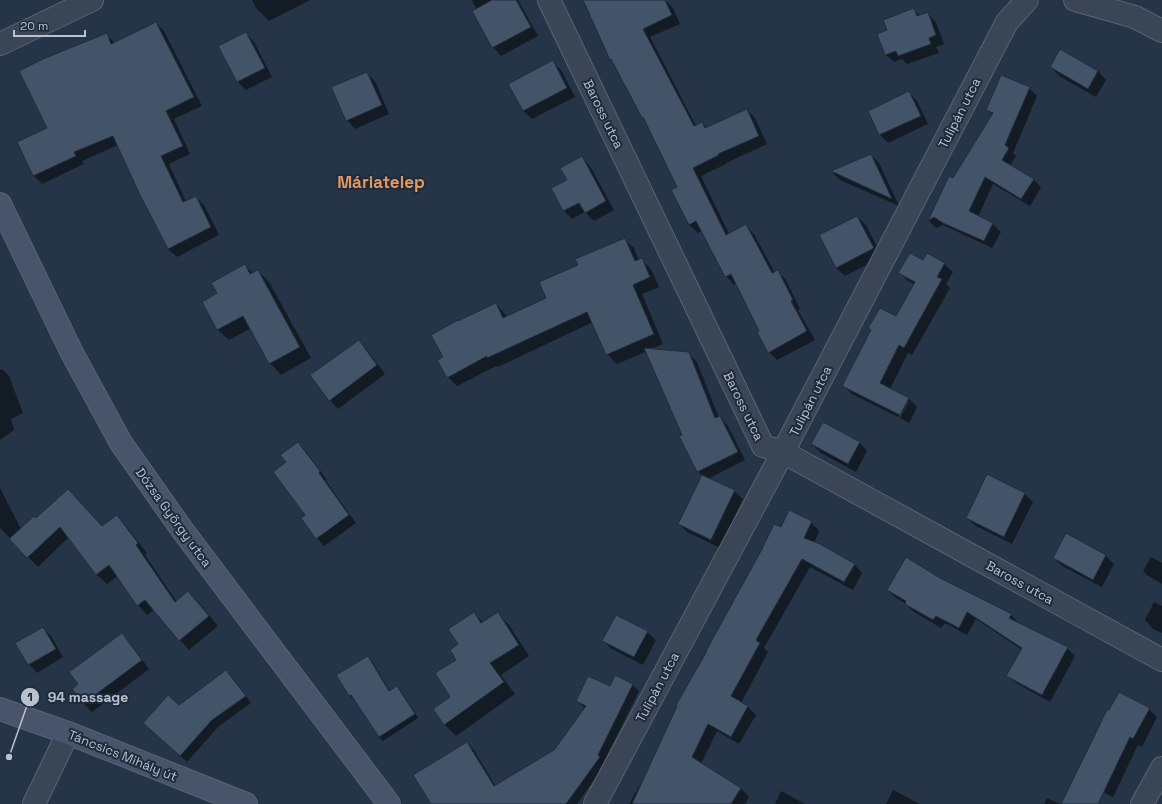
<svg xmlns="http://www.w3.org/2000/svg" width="1162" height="804" viewBox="0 0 1162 804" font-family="'Space Grotesk',sans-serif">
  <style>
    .shadow { fill: #0007 }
    .building { fill: #435469; stroke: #202d3d }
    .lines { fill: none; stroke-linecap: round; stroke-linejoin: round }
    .street-casing { stroke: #586473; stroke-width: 24 }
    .secondary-casing { stroke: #586473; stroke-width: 24 }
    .street { stroke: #3a4656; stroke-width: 22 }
    .secondary { stroke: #475469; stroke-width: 22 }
    .labels { text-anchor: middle; stroke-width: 4; stroke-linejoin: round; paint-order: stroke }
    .street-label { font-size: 13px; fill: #b8c1cf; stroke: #1e2b3b }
    .district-label { font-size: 17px; font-weight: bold; fill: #e29760; stroke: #1e2b3b }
    .leader { fill: none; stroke: #b8c1cf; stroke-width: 1.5 }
    .callout-dot { fill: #b8c1cf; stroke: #1e2b3b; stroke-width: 1.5 }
    .mark-label { font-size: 12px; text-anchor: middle; font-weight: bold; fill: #111 }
    .callout-label { font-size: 14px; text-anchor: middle; font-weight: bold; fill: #b8c1cf; stroke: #1e2b3b; stroke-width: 4; stroke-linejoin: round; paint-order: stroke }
  </style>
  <rect width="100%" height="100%" fill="#253447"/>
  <!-- shadow -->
  <path class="shadow" d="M 252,0 L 310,0 L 269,21 L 256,8 Z
    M 472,0 L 518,0 L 538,36 L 501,56 L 493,47 Z
    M 584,0 L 665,0 L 673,8 L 680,24 L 650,37 L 696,126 L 702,123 L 707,128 L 747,110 L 755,118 L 767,144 L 726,163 L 726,164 L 701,176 L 729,234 L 746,226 L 754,234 L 775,273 L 778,271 L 786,280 L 800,309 L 798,310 L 815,340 L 777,360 L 769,352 L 737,283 L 734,285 L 726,276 L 702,231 L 698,233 L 689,225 L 678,187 L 645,119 L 642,117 L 614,63 L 611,60 Z
    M 913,9 L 920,16 L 927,13 L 936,22 L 944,44 L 936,47 L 939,53 L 907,64 L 902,59 L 894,62 L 885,54 L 888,31 Z
    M 156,23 L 164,31 L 202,106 L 174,119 L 190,154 L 169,164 L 186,202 L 195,197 L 204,205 L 219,235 L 177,257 L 168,249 L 118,145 L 82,161 L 84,164 L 42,184 L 34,176 L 18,142 L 48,128 L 106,34 L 115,43 Z
    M 246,33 L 254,42 L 272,77 L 246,90 L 238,82 L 220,46 Z
    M 1061,51 L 1098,71 L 1106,80 L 1096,97 L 1059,76 L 1051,67 Z
    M 553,62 L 561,70 L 575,97 L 532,119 L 523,111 L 509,84 Z
    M 366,73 L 375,81 L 389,114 L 355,129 L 347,120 Z
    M 1029,88 L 1037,96 L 1013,153 L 1016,156 L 1010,166 L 1033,179 L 1041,187 L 1030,206 L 993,184 L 978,217 L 993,224 L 1001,232 L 992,248 L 943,225 L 936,228 L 929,221 L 949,178 L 954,180 L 993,115 L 988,110 Z
    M 909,93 L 917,101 L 928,124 L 888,143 L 880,135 Z
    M 871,155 L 879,163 L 899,206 L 840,180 L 832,172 Z
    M 582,158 L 590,166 L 614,210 L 594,221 L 585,212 L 572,219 L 564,211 L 553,189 L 568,180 Z
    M 857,217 L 866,225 L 882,257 L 845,276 L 836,268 Z
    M 624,239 L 634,248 L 639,261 L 642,260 L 651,269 L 659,287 L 642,294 L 663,344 L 650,349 L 688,353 L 697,362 L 719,418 L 720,417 L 728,426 L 745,460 L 708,479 L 734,491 L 743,499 L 720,548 L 687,532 L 679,524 L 702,476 L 698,471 L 647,351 L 617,364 L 607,354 L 593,322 L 498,367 L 496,366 L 457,386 L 448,377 L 444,358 L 496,304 L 505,314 L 507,317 L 547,299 L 579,265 Z
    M 924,261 L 944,264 L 953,272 L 946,284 L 950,288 L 912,355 L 908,353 L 890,389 L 909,399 L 917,407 L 909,423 L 900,418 L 909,401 L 907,401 L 898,417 L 852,394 L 844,386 L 897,318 L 915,285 L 908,281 L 900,273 Z
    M 245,266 L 253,273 L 258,271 L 269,282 L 311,358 L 281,375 L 270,363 L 251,328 L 229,340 L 217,329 L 218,294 Z
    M 358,341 L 367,350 L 385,374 L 338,409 L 330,400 Z
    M 2,369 L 9,376 L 23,413 L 11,419 L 14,430 L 0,440 L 0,370 Z
    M 859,442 L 867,451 L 856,472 L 821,453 L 812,444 Z
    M 298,443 L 306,451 L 327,480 L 326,481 L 356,523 L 324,546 L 317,538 L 287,462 Z
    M 0,488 L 21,529 L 36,519 L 103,527 L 117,517 L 126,526 L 147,553 L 145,555 L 177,602 L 188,592 L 198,602 L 218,626 L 189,650 L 180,640 L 155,609 L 147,615 L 138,605 L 118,576 L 107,584 L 97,575 L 69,537 L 38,567 L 0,528 Z
    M 1024,493 L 1033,502 L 1012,544 L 976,526 L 967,518 Z
    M 811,522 L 819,531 L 814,543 L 854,564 L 862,573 L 853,590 L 810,567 L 764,648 L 768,652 L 741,703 L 748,707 L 756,715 L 739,744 L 717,731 L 701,764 L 741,788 L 749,797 L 745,804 L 629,804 L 639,786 L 641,787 L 781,529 Z
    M 1067,534 L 1106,556 L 1114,564 L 1102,587 L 1062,566 L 1054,558 Z
    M 1151,557 L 1162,563 L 1162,584 L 1147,575 L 1143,571 Z
    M 940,578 L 1011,615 L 1019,623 L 1067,648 L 1075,656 L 1050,702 L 1016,683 L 1008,675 L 1022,650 L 976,619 L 967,635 L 945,623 L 941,628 L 914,612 L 906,604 L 896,598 L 888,590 Z
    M 1154,602 L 1162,606 L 1162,633 L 1153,629 L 1145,620 Z
    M 474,613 L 484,623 L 498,614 L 509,625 L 529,656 L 501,675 L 515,694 L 456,736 L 445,725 L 434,710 L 451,697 L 460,645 Z
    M 42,628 L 51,636 L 63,657 L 37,673 L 29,664 Z
    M 647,632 L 656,640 L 643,665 L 612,649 L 603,641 Z
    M 122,635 L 130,643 L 149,669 L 92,712 L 83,703 Z
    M 368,657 L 372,661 L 390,691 L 397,687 L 401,691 L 418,718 L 383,741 L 379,737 L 355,699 L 354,700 L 350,696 L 337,675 Z
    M 226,671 L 233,678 L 251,703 L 219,726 L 187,762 L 151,729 L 179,706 Z
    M 616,677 L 633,685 L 639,691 L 604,762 L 605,764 L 577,804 L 432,804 L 467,744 L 474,750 L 496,787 L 554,751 L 585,708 L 577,701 L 610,688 Z
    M 1149,709 L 1157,717 L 1142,747 L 1138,745 L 1113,797 L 1085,783 Z
    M 893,790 L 920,804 L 886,804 Z
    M 781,791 L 805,804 L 775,804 Z
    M 1047,798 L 1060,804 L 1044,804 Z"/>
  <!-- building -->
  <path class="building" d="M 492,0 L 516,0 L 531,27 L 492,48 L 472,11 Z
    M 583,0 L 665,0 L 672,15 L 643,29 L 694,126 L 702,122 L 705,128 L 747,109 L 759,136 L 718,154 L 719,155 L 693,168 L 726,235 L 746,224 L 772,273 L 778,270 L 793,300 L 791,301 L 807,331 L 768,353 L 757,332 L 759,331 L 731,274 L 725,277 L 696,221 L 689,225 L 671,190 L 677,187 L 643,117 L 642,118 L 611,59 L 610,60 Z
    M 914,8 L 917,16 L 928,12 L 936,35 L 929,38 L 931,44 L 898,56 L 896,51 L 885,55 L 877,34 L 887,30 L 883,20 Z
    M 156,22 L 194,97 L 166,111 L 183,146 L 161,156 L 183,202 L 196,196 L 211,227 L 168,249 L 139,193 L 113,136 L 74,152 L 76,156 L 33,176 L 17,142 L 47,128 L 19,71 L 43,59 L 107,33 L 111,44 Z
    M 246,32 L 265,68 L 237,82 L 218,46 Z
    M 1060,49 L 1098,71 L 1088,89 L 1050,67 Z
    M 553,60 L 567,88 L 523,111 L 508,84 Z
    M 367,72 L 382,105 L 346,121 L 331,87 Z
    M 1001,75 L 1030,87 L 1005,145 L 1009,148 L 1002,160 L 1034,179 L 1021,199 L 985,177 L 969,211 L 993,223 L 984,241 L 943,223 L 934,217 L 928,221 L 949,176 L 953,178 L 993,113 L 986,110 Z
    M 909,91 L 921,116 L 879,135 L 868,111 Z
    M 871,154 L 892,199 L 831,171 Z
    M 582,156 L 606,201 L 585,213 L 579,203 L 563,211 L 551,188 L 567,180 L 560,168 Z
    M 857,216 L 874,248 L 836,268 L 819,235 Z
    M 625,238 L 635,261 L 642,258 L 650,277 L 633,285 L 654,334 L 606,355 L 587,312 L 487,358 L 487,356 L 447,378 L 437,360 L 443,357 L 431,335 L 458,320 L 458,321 L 496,303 L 503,318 L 546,298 L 539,282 L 578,265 L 575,259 Z
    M 910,253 L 923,260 L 927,253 L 945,263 L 937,277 L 942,279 L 904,348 L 899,345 L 880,383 L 909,398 L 900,415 L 842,386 L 871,330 L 868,328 L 880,308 L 896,316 L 915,282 L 898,273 Z
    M 245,264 L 250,274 L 258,270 L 300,347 L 269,364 L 243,316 L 217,330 L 202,302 L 217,293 L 211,283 Z
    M 359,340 L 377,365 L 329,401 L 310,375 Z
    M 644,348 L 689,352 L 715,418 L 720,416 L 738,452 L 697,472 L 679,436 L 682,435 Z
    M 823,422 L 860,442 L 848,464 L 811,444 Z
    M 298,442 L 320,471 L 319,473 L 349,515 L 316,539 L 301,518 L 305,515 L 273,472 L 286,462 L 280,455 Z
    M 987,474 L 1025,493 L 1004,537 L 966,518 Z
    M 702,475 L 735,490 L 711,540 L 678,524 Z
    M 68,489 L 102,526 L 117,515 L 138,543 L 136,545 L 175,602 L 188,591 L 209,616 L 179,641 L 145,600 L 137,606 L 109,565 L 96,575 L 60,527 L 27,558 L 9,539 L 34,516 L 36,518 Z
    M 789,510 L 812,521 L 804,538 L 820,544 L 855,564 L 844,582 L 802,559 L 756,640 L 760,643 L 731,696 L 748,706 L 731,737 L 708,724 L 692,757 L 741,788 L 731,804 L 632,804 L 677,706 L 676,705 L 707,651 L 706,651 L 761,551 L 774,524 L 781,527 Z
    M 1066,533 L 1106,555 L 1093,580 L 1053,558 Z
    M 906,557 L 940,578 L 1012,614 L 1009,618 L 1068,647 L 1042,695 L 1006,676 L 1022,648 L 967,612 L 959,628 L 936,616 L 933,620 L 905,604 L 906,601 L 887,590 Z
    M 474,612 L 481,623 L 498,612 L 519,645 L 490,663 L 504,682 L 444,725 L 433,709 L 450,697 L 435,673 L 456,660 L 450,650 L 458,644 L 448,629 Z
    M 616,615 L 648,631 L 634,657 L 602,641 Z
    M 43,627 L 56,649 L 28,665 L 15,643 Z
    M 122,633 L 142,660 L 83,704 L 72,689 L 78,684 L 69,672 Z
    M 368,656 L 389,691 L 397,686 L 415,714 L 379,737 L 351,695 L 349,696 L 336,675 Z
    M 226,670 L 246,696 L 212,720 L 180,756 L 143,723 L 168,695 L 179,705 Z
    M 615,675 L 633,684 L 598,755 L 600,757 L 566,804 L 431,804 L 413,775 L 467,742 L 494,786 L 554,750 L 586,706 L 576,701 L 588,676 L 610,686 Z
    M 1119,692 L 1150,708 L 1133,739 L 1130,737 L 1098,804 L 1061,804 L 1107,710 L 1109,710 Z"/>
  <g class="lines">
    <!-- street casing -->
    <g class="street-casing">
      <path id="street" d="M 549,0 L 763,446 L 783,452 L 1162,660
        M 1075,0 L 1135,17 L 1162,31
        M 0,44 L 92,0
        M 34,804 L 68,733
        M 595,804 L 783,452 L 1007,22 L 1027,0
        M 1142,804 L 1162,768"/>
    </g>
    <!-- secondary casing -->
    <g class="secondary-casing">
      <path id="secondary" d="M 0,204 L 72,353 L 121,443 L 183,531 L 389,804
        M 0,709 L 68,733 L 246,804"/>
    </g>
    <!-- street -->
    <use href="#street" class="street"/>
    <!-- secondary -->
    <use href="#secondary" class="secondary"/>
  </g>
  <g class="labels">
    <!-- street labels -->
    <g class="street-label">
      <text transform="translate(959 113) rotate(-63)" y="5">Tulipán utca</text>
      <text transform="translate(604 114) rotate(64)" y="5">Baross utca</text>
      <text transform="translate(810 401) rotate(-63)" y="5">Tulipán utca</text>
      <text transform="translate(744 406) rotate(64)" y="5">Baross utca</text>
      <text transform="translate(174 517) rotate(54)" y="5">Dózsa György utca</text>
      <text transform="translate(1020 582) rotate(29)" y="5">Baross utca</text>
      <text transform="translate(657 687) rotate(-62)" y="5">Tulipán utca</text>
      <text transform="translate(123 755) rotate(22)" y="5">Táncsics Mihály út</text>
    </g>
    <!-- district labels -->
    <g class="district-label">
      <text x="381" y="188">Máriatelep</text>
    </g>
  </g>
  <!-- callouts -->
  <path class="leader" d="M9 757L30 697"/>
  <g class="callout-dot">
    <circle cx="9" cy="757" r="4"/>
    <circle cx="30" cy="697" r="10"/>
  </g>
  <g class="mark-label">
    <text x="30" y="701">1</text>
  </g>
  <g class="callout-label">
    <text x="88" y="702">94 massage</text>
  </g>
  <!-- scale -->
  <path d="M14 30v6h71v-6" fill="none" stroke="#b8c1cf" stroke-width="2"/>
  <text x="20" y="30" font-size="12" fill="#b8c1cf" stroke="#1e2b3b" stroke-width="3" paint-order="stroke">20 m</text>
</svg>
